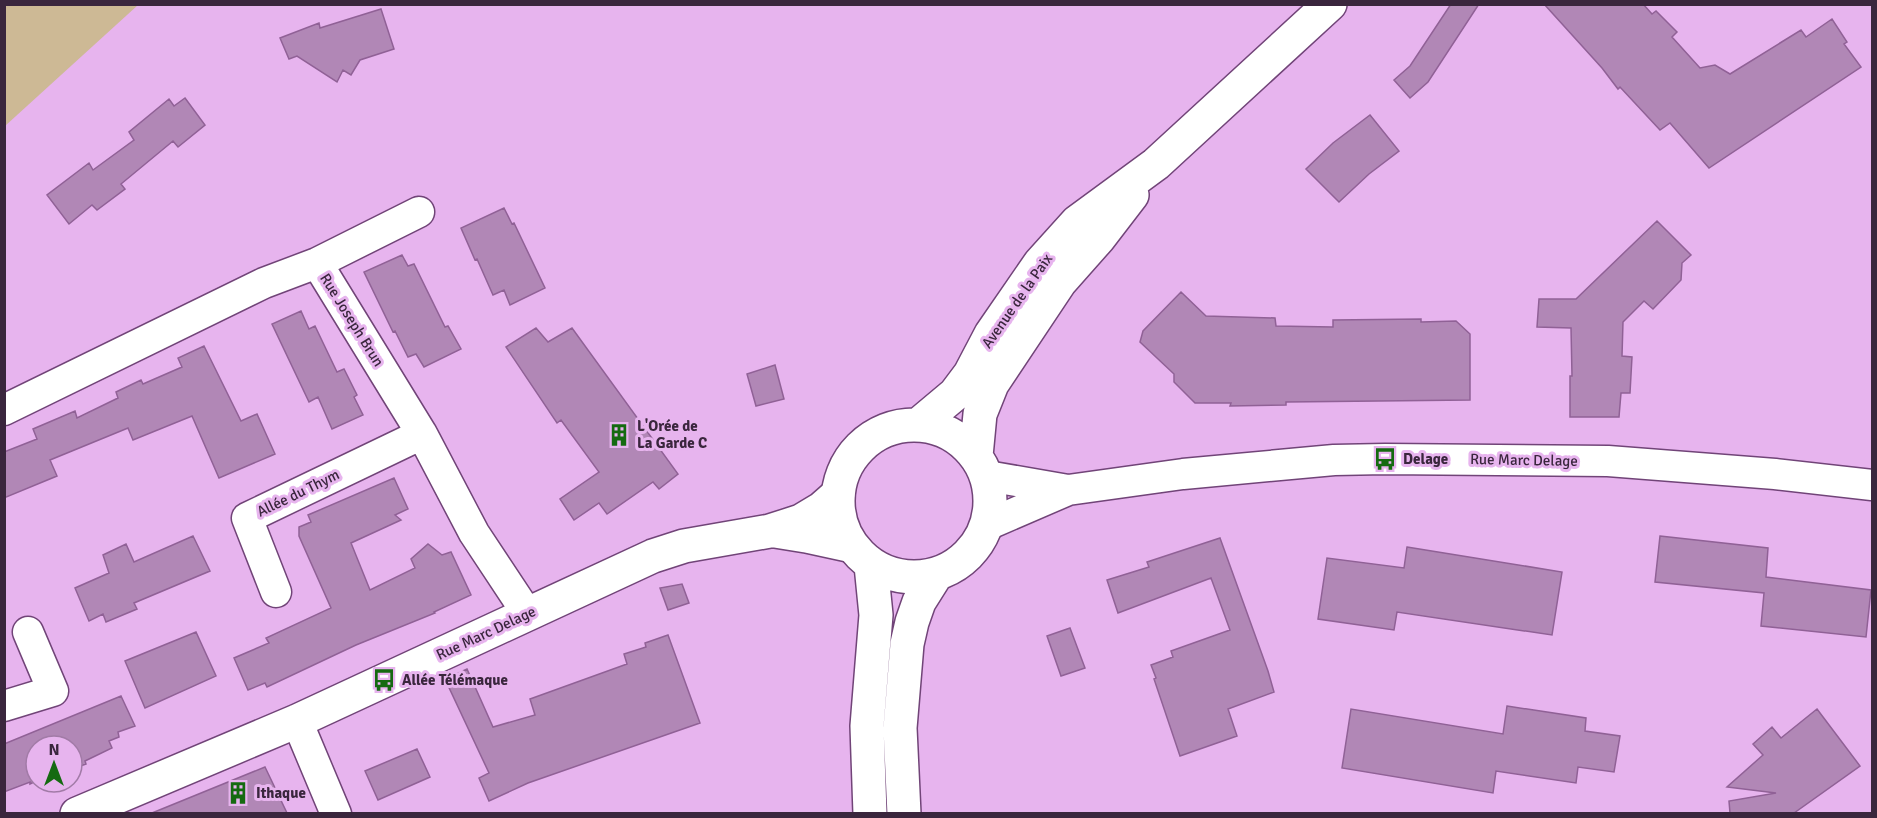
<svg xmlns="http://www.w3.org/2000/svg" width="1877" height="818" viewBox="0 0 1877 818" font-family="Signika,sans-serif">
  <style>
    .green { fill: #cdb995 }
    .building { fill: #b187b6; stroke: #906196; stroke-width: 1.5 }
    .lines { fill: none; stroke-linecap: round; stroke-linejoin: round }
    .minor-casing { stroke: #714478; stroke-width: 33 }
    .tertiary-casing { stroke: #714478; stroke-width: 36 }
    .secondary-casing { stroke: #714478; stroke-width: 36 }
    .minor { stroke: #fff; stroke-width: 30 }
    .tertiary { stroke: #fff; stroke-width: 33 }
    .secondary { stroke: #fff; stroke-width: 33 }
    .labels { text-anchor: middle; stroke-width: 6; stroke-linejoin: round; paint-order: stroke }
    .street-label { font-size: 15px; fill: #3a263d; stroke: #e7b4ee }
    .poi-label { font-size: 15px; font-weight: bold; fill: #3a263d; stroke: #e7b4ee; text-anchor: start }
  </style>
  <rect width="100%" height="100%" fill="#e7b4ee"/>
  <!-- green -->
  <path class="green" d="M 5,4 L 138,4 L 138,5 L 5,126 Z"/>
  <!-- building -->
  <path class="building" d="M 1451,4 L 1479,4 L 1428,82 L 1410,98 L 1394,80 L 1410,66 Z
    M 1544,4 L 1643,4 L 1652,14 L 1656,11 L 1677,32 L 1672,37 L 1700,68 L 1715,65 L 1730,74 L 1801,30 L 1806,37 L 1832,19 L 1847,42 L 1844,44 L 1861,67 L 1709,168 L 1670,123 L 1660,130 L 1620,87 L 1618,89 L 1602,68 Z
    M 381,9 L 394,49 L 360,60 L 351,75 L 343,70 L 337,82 L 297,56 L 289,59 L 280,38 L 319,23 L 320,28 Z
    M 185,98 L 205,125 L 178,147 L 173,141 L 121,184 L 125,189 L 97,210 L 92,205 L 69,224 L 47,195 L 89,163 L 93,170 L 134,140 L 129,132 L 169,99 L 174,106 Z
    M 1370,115 L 1399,151 L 1369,174 L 1339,202 L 1306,169 L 1333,143 Z
    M 504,208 L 512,224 L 514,223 L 545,288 L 510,305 L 504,290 L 493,295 L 477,259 L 475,260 L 461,228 Z
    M 1657,221 L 1691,255 L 1682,263 L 1681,280 L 1653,309 L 1644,301 L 1623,322 L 1622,356 L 1632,357 L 1630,393 L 1621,393 L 1619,417 L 1570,417 L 1570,376 L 1572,376 L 1571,328 L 1537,327 L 1539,299 L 1576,299 Z
    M 402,255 L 408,266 L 414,264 L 445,327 L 448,326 L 461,349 L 424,367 L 416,354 L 408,357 L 395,331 L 393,332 L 364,272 Z
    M 1181,292 L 1206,316 L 1275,318 L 1276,326 L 1333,327 L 1333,320 L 1421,319 L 1421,322 L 1456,321 L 1470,334 L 1470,400 L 1286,402 L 1286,405 L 1230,406 L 1231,403 L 1195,403 L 1174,382 L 1174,374 L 1140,342 L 1143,331 Z
    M 301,311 L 309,329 L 315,326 L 337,372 L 344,369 L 357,395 L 354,397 L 363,415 L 332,429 L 318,397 L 309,402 L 272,324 Z
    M 536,328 L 548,342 L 572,328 L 678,474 L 659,489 L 653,482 L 607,514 L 599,503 L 574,520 L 560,499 L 599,472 L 561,420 L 557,423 L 506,347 Z
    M 204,346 L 241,421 L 257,414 L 275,454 L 219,478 L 192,416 L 133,440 L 128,428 L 50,460 L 57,476 L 4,498 L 4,452 L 37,439 L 33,429 L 75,411 L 77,418 L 118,398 L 116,392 L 141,380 L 143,384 L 182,367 L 178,358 Z
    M 775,365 L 784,399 L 756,406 L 747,374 Z
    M 394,478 L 408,509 L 395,515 L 401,520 L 351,543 L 370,590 L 415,568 L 411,559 L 428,544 L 442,555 L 451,552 L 471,595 L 434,612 L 435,613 L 356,645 L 267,687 L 265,683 L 248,690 L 234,658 L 269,643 L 266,638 L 331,608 L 299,536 L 299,527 L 311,522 L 308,515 Z
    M 193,536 L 210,571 L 134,603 L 137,609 L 106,622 L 103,614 L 89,621 L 75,588 L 109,573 L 103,555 L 126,544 L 134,562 Z
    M 1660,536 L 1768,548 L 1766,577 L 1871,590 L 1866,637 L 1761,626 L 1764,593 L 1655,582 Z
    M 1220,538 L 1268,671 L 1274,692 L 1228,709 L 1237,736 L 1180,756 L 1154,679 L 1156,678 L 1151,665 L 1173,657 L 1171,651 L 1230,630 L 1211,578 L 1118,613 L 1107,580 L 1149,567 L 1147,562 Z
    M 1407,547 L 1562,572 L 1552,635 L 1397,612 L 1394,630 L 1318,619 L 1327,558 L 1404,568 Z
    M 682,584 L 689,603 L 668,610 L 660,588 Z
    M 1070,628 L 1085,668 L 1061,676 L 1047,636 Z
    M 196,632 L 216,676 L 145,708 L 125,661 Z
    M 668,635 L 700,723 L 528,783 L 489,801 L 479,778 L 489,773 L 445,679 L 467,669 L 493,727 L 535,715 L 530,699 L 627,664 L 624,654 L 646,647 L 645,643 Z
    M 121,696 L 135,726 L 118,732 L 119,737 L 109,741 L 112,748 L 85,761 L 86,764 L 72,769 L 72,746 L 36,746 L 36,781 L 30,784 L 30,782 L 4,792 L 4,744 Z
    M 1507,706 L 1586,718 L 1585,731 L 1620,736 L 1614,772 L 1578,767 L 1576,783 L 1496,771 L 1493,793 L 1342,768 L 1351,709 L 1503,734 Z
    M 1817,709 L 1860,766 L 1794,813 L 1730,813 L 1729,801 L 1776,793 L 1727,787 L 1763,755 L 1753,744 L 1772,727 L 1781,738 Z
    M 417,749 L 430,777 L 378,800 L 365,771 Z
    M 265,767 L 287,813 L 152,813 Z"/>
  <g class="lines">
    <!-- minor casing -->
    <g class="minor-casing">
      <path id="minor" d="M 317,263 L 422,434 L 474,533 L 527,613
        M 4,410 L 264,283 L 317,263 L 419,212
        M 987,476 L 1068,490
        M 987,525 L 1068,490 L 1183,474 L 1334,460 L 1385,459 L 1608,461 L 1775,474 L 1872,485
        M 276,592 L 247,518 L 422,434
        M 4,706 L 53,691 L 28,632
        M 297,721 L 336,814"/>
    </g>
    <!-- tertiary casing -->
    <g class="tertiary-casing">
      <path id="tertiary" d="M 775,531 L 806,536 L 852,546
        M 77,814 L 297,721 L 653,556 L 684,546 L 770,531 L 801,521 L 821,509 L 838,494"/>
    </g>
    <!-- secondary casing -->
    <g class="secondary-casing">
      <path id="secondary" d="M838 501a76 76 0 1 1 152 0a76 76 0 1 1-152 0Z
        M 918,425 L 955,394 L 970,374 L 991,334 L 1040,263 L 1077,222 L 1156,164 L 1330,4
        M 976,456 L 980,414 L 992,384 L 1060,282 L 1099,238 L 1132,195
        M 870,814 L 867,726 L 876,615 L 871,565
        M 904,814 L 900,728 L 907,644 L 912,622 L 919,602 L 936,575"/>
    </g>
    <!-- minor -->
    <use href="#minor" class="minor"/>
    <!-- tertiary -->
    <use href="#tertiary" class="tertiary"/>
    <!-- secondary -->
    <use href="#secondary" class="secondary"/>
  </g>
  <!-- icons -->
  <defs>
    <g id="building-bare" transform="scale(1.8)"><path d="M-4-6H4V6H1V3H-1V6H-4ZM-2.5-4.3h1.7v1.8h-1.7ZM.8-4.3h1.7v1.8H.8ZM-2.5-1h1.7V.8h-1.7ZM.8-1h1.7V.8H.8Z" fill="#156a11" stroke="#e7b4ee" stroke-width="2.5" paint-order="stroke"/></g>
    <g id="bus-bare" transform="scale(1.8)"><path d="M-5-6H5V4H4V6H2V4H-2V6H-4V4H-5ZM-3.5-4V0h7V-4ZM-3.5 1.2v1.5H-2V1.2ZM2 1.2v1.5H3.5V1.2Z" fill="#156a11" stroke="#e7b4ee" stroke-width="2.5" paint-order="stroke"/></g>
  </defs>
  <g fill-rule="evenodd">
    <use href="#building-bare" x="619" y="435"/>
    <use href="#bus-bare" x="1385" y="459"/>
    <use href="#bus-bare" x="384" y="680"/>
    <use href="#building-bare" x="238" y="793"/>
  </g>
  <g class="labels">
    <!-- street labels -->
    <g class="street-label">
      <text transform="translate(1017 301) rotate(-55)" y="5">Avenue de la Paix</text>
      <text transform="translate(352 320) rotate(58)" y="5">Rue Joseph Brun</text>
      <text transform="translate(1524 460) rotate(1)" y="5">Rue Marc Delage</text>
      <text transform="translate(298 493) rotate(-26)" y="5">Allée du Thym</text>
      <text transform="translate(486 633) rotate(-25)" y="5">Rue Marc Delage</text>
    </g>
    <!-- poi labels -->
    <g class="poi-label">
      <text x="637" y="431">L'Orée de<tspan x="637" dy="17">La Garde C</tspan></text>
      <text x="1403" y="464">Delage</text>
      <text x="402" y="685">Allée Télémaque</text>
      <text x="256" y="798">Ithaque</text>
    </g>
  </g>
  <!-- border -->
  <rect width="1877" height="818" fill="none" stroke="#3a263d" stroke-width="12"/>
  <!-- north arrow -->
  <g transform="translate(54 764)"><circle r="28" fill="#e7b4ee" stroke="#a27ba7" stroke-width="1.5"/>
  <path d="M0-4.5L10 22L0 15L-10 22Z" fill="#156a11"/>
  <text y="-9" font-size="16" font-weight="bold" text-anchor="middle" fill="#3a263d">N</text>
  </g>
</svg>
